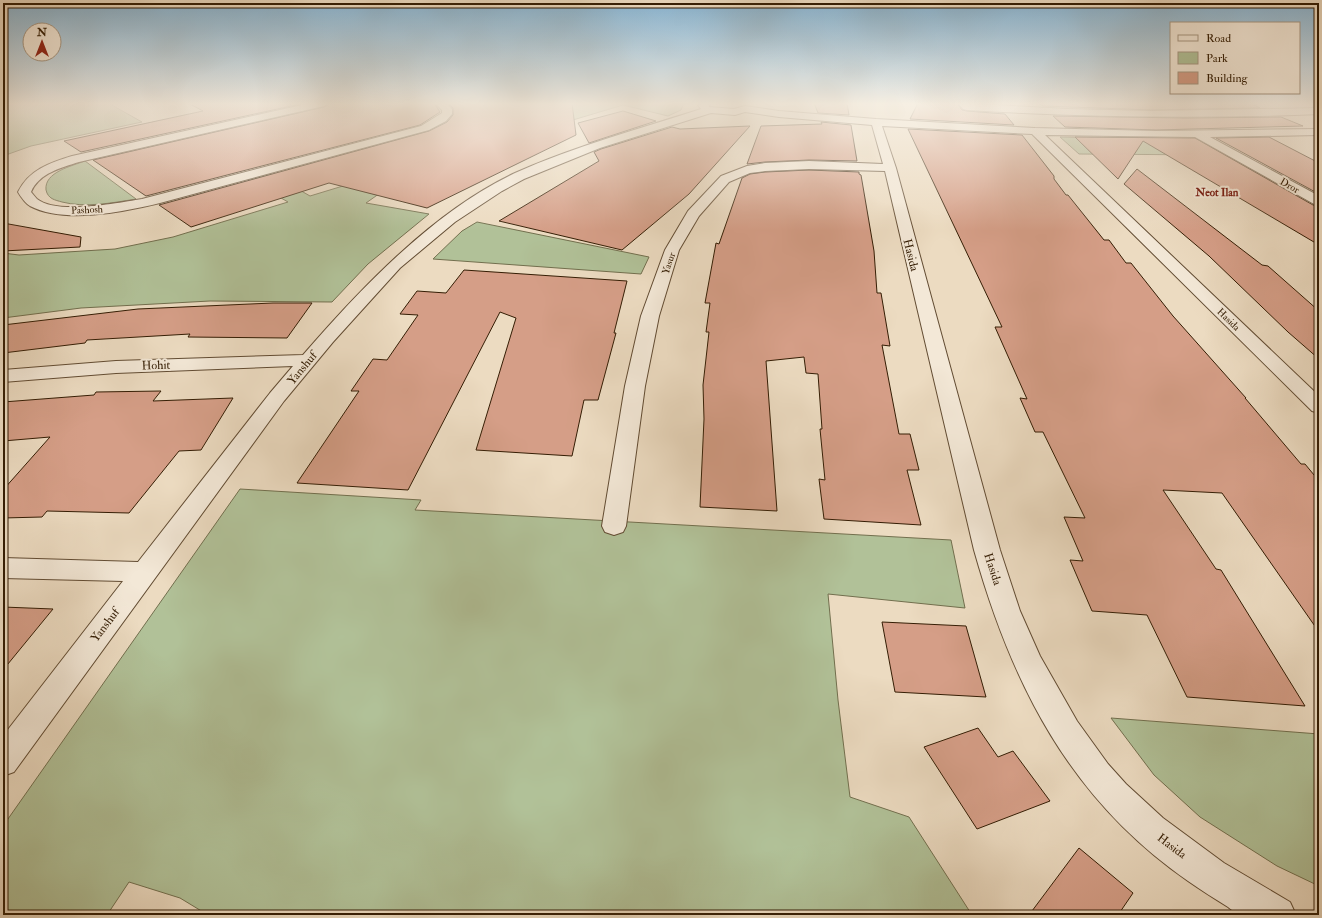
<svg xmlns="http://www.w3.org/2000/svg" width="1322" height="918" viewBox="0 0 1322 918" font-family="'IM FELL Double Pica',serif">
  <style>
    .green { fill: #b1c198; stroke: #726f4e }
    .building { fill: #d59e87; stroke: #341d04 }
    .lines { fill: none; stroke-linecap: round; stroke-linejoin: round }
    .minor-casing { stroke: #624c33; stroke-width: 2 }
    .minor { fill: #f3e8d7; fill-rule: evenodd }
    .labels { text-anchor: middle; stroke-width: 4; stroke-linejoin: round; paint-order: stroke }
    .far-street-label { font-size: 10px; fill: #341d04; stroke: #f3e8d7 }
    .far-neighbourhood-label { font-size: 11px; font-weight: bold; fill: #7a1f14; stroke: #f3e8d7 }
    .street-label { font-size: 12px; fill: #341d04; stroke: #f3e8d7 }
  </style>
  <rect width="100%" height="100%" fill="#ecdbc1"/>
  <filter id="stains"><feTurbulence type="fractalNoise" baseFrequency=".005" numOctaves="4"/><feColorMatrix values="0 0 0 0 .2 0 0 0 0 .09 0 0 0 0 .02 0 0 0 .5 -.17"/></filter>
  <radialGradient id="worn" r=".72"><stop offset=".6" stop-color="#630" stop-opacity="0"/><stop offset="1" stop-color="#630" stop-opacity=".3"/></radialGradient>
  <!-- green -->
  <path class="green" d="M 28,103 L 108,103 L 142,122 L 31,146 L 3,156 L 3,106 Z
    M 516,103 L 660,103 L 683,105 L 681,110 L 668,116 L 623,105 L 506,140 L 383,191 L 366,203 L 429,214 L 368,264 L 332,302 L 210,301 L 81,308 L 3,318 L 3,253 L 19,255 L 115,249 L 173,237 L 288,202 L 248,179 L 270,173 L 310,196 L 435,158 L 518,104 Z
    M 1060,137 L 1185,139 L 1215,155 L 1079,154 Z
    M 85,161 L 136,199 C 112,203 85,208 62,202 C 55,200 48,199 46,190 C 44,172 72,166 85,161 Z
    M 477,222 L 649,257 L 641,274 L 433,259 L 462,231 Z
    M 240,489 L 421,500 L 415,510 L 951,540 L 965,608 L 828,594 L 838,700 L 850,797 L 909,817 L 972,915 L 208,915 L 180,898 L 129,882 L 107,915 L 3,915 L 3,826 Z
    M 1111,718 L 1319,734 L 1319,886 L 1277,866 L 1200,817 L 1154,775 Z"/>
  <!-- building -->
  <path class="building" d="M 188,103 L 305,103 L 81,152 L 64,141 L 203,111 Z
    M 330,103 L 434,103 L 440,112 L 420,125 L 146,196 L 93,160 L 324,107 Z
    M 448,103 L 572,103 L 576,135 L 427,208 L 329,183 L 191,227 L 159,205 L 429,131 L 447,122 L 453,115 L 453,108 Z
    M 814,103 L 847,103 L 849,115 L 818,113 Z
    M 918,103 L 957,103 L 962,110 L 967,111 L 1005,114 L 1014,125 L 910,119 Z
    M 1039,103 L 1252,104 L 1260,108 L 1152,110 L 1043,106 Z
    M 623,111 L 656,121 L 589,143 L 578,123 Z
    M 1053,116 L 1187,118 L 1281,117 L 1303,126 L 1156,130 L 1065,127 Z
    M 821,122 L 851,125 L 857,161 L 809,160 L 765,162 L 747,164 L 761,126 L 822,124 Z
    M 750,126 L 689,194 L 622,250 L 499,221 L 599,161 L 594,152 L 601,149 L 672,127 L 680,129 Z
    M 908,129 L 1022,135 L 1054,176 L 1054,179 L 1066,195 L 1068,195 L 1104,240 L 1109,240 L 1126,263 L 1131,263 L 1173,316 L 1246,398 L 1245,398 L 1301,464 L 1305,464 L 1319,481 L 1319,632 L 1222,493 L 1163,490 L 1216,569 L 1221,570 L 1305,706 L 1187,697 L 1147,615 L 1092,611 L 1070,560 L 1083,561 L 1064,517 L 1085,518 L 1043,432 L 1035,432 L 1020,398 L 1027,399 L 995,327 L 1002,327 Z
    M 1075,137 L 1195,138 L 1313,205 L 1319,206 L 1319,245 L 1143,141 L 1118,179 Z
    M 1269,137 L 1319,163 L 1319,194 L 1216,138 Z
    M 1137,169 L 1262,265 L 1268,266 L 1319,311 L 1319,359 L 1288,332 L 1209,256 L 1124,184 Z
    M 809,170 L 859,172 L 859,174 L 861,175 L 874,251 L 877,293 L 881,293 L 890,346 L 882,345 L 899,434 L 910,434 L 919,470 L 907,470 L 921,525 L 824,519 L 819,479 L 825,480 L 820,429 L 822,429 L 818,374 L 806,373 L 804,357 L 766,361 L 777,511 L 700,507 L 704,419 L 703,385 L 709,332 L 706,332 L 710,303 L 705,303 L 716,243 L 719,244 L 742,178 L 750,174 L 765,172 Z
    M 3,223 L 81,237 L 80,247 L 3,251 Z
    M 464,270 L 627,281 L 614,333 L 616,333 L 598,400 L 584,400 L 572,456 L 476,450 L 516,318 L 500,312 L 408,490 L 297,483 L 359,391 L 351,391 L 373,359 L 387,360 L 418,315 L 400,314 L 417,291 L 446,293 Z
    M 273,303 L 312,303 L 287,338 L 188,337 L 190,334 L 87,340 L 85,343 L 3,353 L 3,325 L 138,309 Z
    M 161,391 L 153,401 L 233,398 L 201,450 L 179,451 L 129,513 L 47,511 L 42,517 L 3,518 L 3,490 L 50,437 L 3,441 L 3,402 L 94,395 L 96,392 Z
    M 3,607 L 53,609 L 3,670 Z
    M 882,622 L 966,626 L 986,697 L 895,692 Z
    M 978,728 L 998,757 L 1013,751 L 1050,801 L 977,829 L 924,747 Z
    M 1079,848 L 1133,893 L 1118,915 L 1029,915 Z"/>
  <g class="lines">
    <!-- minor casing -->
    <g class="minor-casing">
      <path id="minor" d="M 311,103 L 329,103 L 324,106 L 79,162 C 61,168 39,173 31,192 C 33,194 35,197 37,199 C 57,215 117,203 142,199 L 421,126 L 442,113 L 442,110 L 435,103 L 446,103 L 452,109 L 452,114 L 446,121 L 429,130 L 160,203 C 123,212 64,224 30,206 C 25,203 21,197 18,192 C 29,170 49,163 72,156 Z
        M 700,103 L 710,103 L 709,107 L 734,109 L 745,106 L 779,111 L 876,119 L 1035,128 L 1156,131 L 1319,129 L 1319,135 L 1210,137 L 1319,196 L 1319,205 L 1314,204 L 1195,137 L 1045,135 L 1319,396 L 1319,413 L 1312,411 L 1032,134 L 882,126 L 896,168 L 1000,550 L 1020,611 L 1040,656 L 1077,721 L 1108,764 L 1126,784 L 1163,818 L 1224,863 L 1290,902 L 1296,915 C 1283,915 1269,915 1256,915 C 1252,915 1246,916 1241,915 C 1237,914 1232,910 1228,907 C 1215,899 1201,890 1188,881 C 1070,799 1012,685 974,550 L 885,171 L 809,169 L 765,171 L 750,173 L 729,182 L 699,216 L 679,250 L 659,316 L 645,386 L 626,526 L 623,532 L 614,535 L 605,532 L 602,526 L 625,386 L 641,316 L 665,250 L 688,211 L 721,176 L 747,166 L 765,163 L 809,161 L 883,164 L 872,125 L 779,117 L 745,112 L 735,115 L 711,113 L 600,148 L 524,179 L 502,191 L 455,222 L 400,268 L 333,342 L 284,401 L 14,772 L 3,776 L 3,736 L 123,581 L 3,578 L 3,558 L 138,562 L 270,393 L 293,366 L 116,373 L 3,382 L 3,370 L 116,361 L 303,355 C 361,288 434,211 515,173 C 575,146 639,129 701,109 L 698,105 Z
        M 958,103 L 1068,109 L 1152,111 L 1319,108 L 1319,114 C 1201,119 1084,117 967,110 L 963,109 Z"/>
    </g>
    <!-- minor -->
    <use href="#minor" class="minor"/>
  </g>
  <!-- sky -->
  <linearGradient id="sky" x2="0" y2="1"><stop stop-color="#88b6d5"/><stop offset="0.45" stop-color="#f6efe3"/><stop offset="1" stop-color="#f6efe3" stop-opacity="0"/></linearGradient>
  <rect width="1322" height="231" fill="url(#sky)"/>
  <g class="labels">
    <!-- far-street labels -->
    <g class="far-street-label">
      <text transform="translate(1290 185) rotate(29)" y="4">Dror</text>
      <text transform="translate(87 209) rotate(-3)" y="4">Pashosh</text>
      <text transform="translate(668 263) rotate(-71)" y="4">Yasur</text>
      <text transform="translate(1229 319) rotate(44)" y="4">Hasida</text>
    </g>
    <!-- far-neighbourhood labels -->
    <g class="far-neighbourhood-label">
      <text x="1217" y="196">Neot Ilan</text>
    </g>
    <!-- street labels -->
    <g class="street-label">
      <text transform="translate(911 255) rotate(76)" y="4">Hasida</text>
      <text transform="translate(156 365) rotate(-2)" y="4">Hohit</text>
      <text transform="translate(302 368) rotate(-50)" y="4">Yanshuf</text>
      <text transform="translate(993 569) rotate(72)" y="4">Hasida</text>
      <text transform="translate(105 625) rotate(-53)" y="4">Yanshuf</text>
      <text transform="translate(1172 846) rotate(37)" y="4">Hasida</text>
    </g>
  </g>
  <!-- margin -->
  <rect width="1322" height="918" fill="none" stroke="#ecdbc1" stroke-width="16"/>
  <rect x="4" y="4" width="1314" height="910" fill="none" stroke="#341d04" stroke-width="2"/>
  <rect x="8" y="8" width="1306" height="902" fill="none" stroke="#341d04"/>
  <!-- legend -->
  <rect x="1170" y="22" width="130" height="72" fill="#f3e8d7" stroke="#a79783"/>
  <rect x="1178" y="35" width="20" height="6" fill="#f3e8d7" stroke="#a79783"/>
  <text x="1206" y="42" font-size="12" fill="#341d04">Road</text>
  <rect x="1178" y="52" width="20" height="12" fill="#b1c198" stroke="#a79783"/>
  <text x="1206" y="62" font-size="12" fill="#341d04">Park</text>
  <rect x="1178" y="72" width="20" height="12" fill="#d59e87" stroke="#a79783"/>
  <text x="1206" y="82" font-size="12" fill="#341d04">Building</text>
  <!-- north arrow -->
  <g transform="translate(42 42)"><circle r="19" fill="#f3e8d7" stroke="#a79783"/>
  <path d="M0-3L7 15L0 10L-7 15Z" fill="#8f2418"/>
  <text y="-6" font-size="11" font-weight="bold" text-anchor="middle" fill="#341d04">N</text>
  </g>
  <rect width="100%" height="100%" filter="url(#stains)"/>
  <rect width="100%" height="100%" fill="url(#worn)"/>
</svg>
